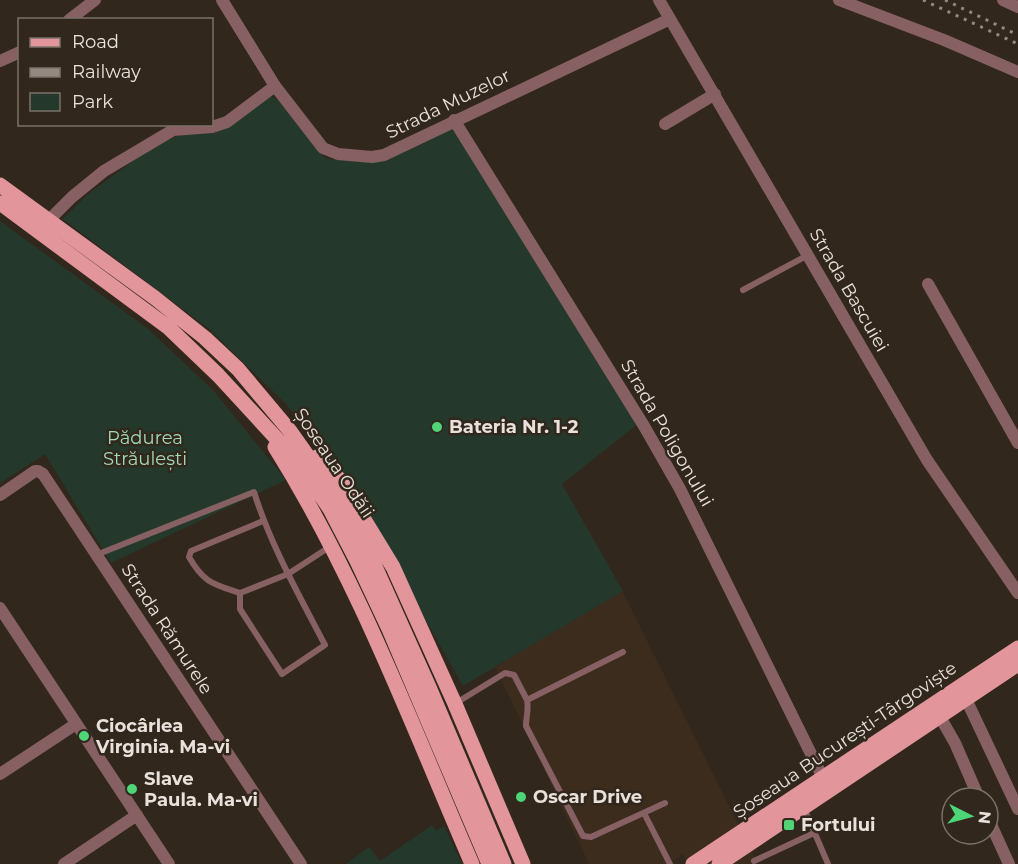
<svg xmlns="http://www.w3.org/2000/svg" width="1018" height="864" viewBox="0 0 1018 864" font-family="Montserrat,sans-serif">
  <style>
    .built { fill: #3b2c1d }
    .green { fill: #25382c }
    .lines { fill: none; stroke-linecap: round; stroke-linejoin: round }
    .service { stroke: #866062; stroke-width: 6 }
    .minor { stroke: #866062; stroke-width: 12 }
    .primary { stroke: #e2959a; stroke-width: 15 }
    .rail { stroke: #928981; stroke-width: 3; stroke-dasharray: 3 6; stroke-linecap: butt }
    .poi-dot { fill: #4cd677; stroke: #31271d; stroke-width: 2 }
    .labels { text-anchor: middle; stroke-width: 5; stroke-linejoin: round; paint-order: stroke }
    .street-label { font-size: 18px; fill: #e9e2dc; stroke: #31271d }
    .poi-label { font-size: 18px; font-weight: bold; fill: #e9e2dc; stroke: #31271d; text-anchor: start }
    .park-label { font-size: 18px; fill: #a1dbb6; stroke: #31271d }
  </style>
  <rect width="100%" height="100%" fill="#31271d"/>
  <!-- built -->
  <path class="built" d="M 622,590 L 758,864 L 688,864 L 683,854 L 668,864 L 589,864 L 495,667 Z"/>
  <!-- green -->
  <path class="green" d="M 271,96 L 278,100 L 323,156 L 328,159 L 386,161 L 457,126 L 638,424 L 562,484 L 623,591 L 463,686 L 404,582 L 340,476 L 287,405 L 208,328 L 63,219 L 88,194 L 159,142 L 184,134 L 215,133 L 268,97 Z
    M 0,221 L 147,328 L 213,390 L 286,480 L 111,563 L 45,454 L 0,483 Z
    M 432,825 L 436,831 L 444,826 L 462,864 L 346,864 L 369,847 L 380,861 Z"/>
  <g class="lines">
    <!-- service -->
    <path class="service" d="M 743,290 L 808,255
      M 263,521 L 191,551 L 189,557 C 204,583 213,584 240,593 L 288,574 L 331,546
      M 96,555 L 254,492 C 271,546 299,595 325,645 L 282,674 L 240,609 L 240,593
      M 623,652 L 527,700 C 529,709 526,717 526,726 L 583,836 L 591,837 L 665,803
      M 456,703 L 505,673 L 514,675 L 527,700
      M 804,808 L 828,864
      M 644,813 L 670,864
      M 754,861 L 814,833"/>
    <!-- minor -->
    <path class="minor" d="M 222,0 L 275,86 L 323,148 L 338,154 L 372,157 L 384,155 L 670,19
      M 659,0 L 927,460 L 1018,593
      M 839,0 L 944,40 L 1018,72
      M 1003,0 L 1018,7
      M 69,20 L 95,0
      M 0,61 L 20,52
      M 454,120 L 644,426 L 680,489 L 823,778
      M 665,124 L 715,94
      M 49,220 L 72,197 L 104,171 L 173,130 L 212,127 L 227,122 L 275,86
      M 928,284 L 1018,443
      M 0,495 L 35,471 L 38,471 L 43,474 L 301,864
      M 0,608 L 169,864
      M 966,699 L 1018,809
      M 940,717 L 955,743 L 979,798
      M 0,774 L 76,724
      M 988,818 L 1009,864
      M 64,864 L 137,815"/>
    <!-- primary -->
    <path class="primary" d="M 0,185 L 155,298 L 205,338 L 238,369 L 290,431 L 346,510 L 374,564 L 429,687 L 504,864
      M 0,203 L 169,328 L 218,375 L 299,463 L 330,509 L 357,561 L 389,629 L 489,864
      M 275,447 C 357,578 411,723 472,864
      M 317,457 L 340,480 L 393,567 L 455,704 L 523,864
      M 693,864 L 1018,648
      M 719,864 L 1018,664"/>
    <!-- rail -->
    <path class="rail" d="M 923,0 L 1018,44
      M 945,0 L 1018,35"/>
  </g>
  <!-- markers -->
  <g class="poi-dot">
    <circle cx="437" cy="427" r="6"/>
    <circle cx="84" cy="736" r="6"/>
    <circle cx="132" cy="789" r="6"/>
    <circle cx="521" cy="797" r="6"/>
    <rect x="783" y="819" width="12" height="12" rx="3"/>
  </g>
  <g class="labels">
    <!-- street labels -->
    <g class="street-label">
      <text transform="translate(448 104) rotate(-26)" y="6">Strada Muzelor</text>
      <text transform="translate(849 290) rotate(60)" y="6">Strada Bascuiei</text>
      <text transform="translate(667 433) rotate(60)" y="6">Strada Poligonului</text>
      <text transform="translate(334 463) rotate(56)" y="6">Șoseaua Odăii</text>
      <text transform="translate(167 629) rotate(57)" y="6">Strada Rămurele</text>
      <text transform="translate(845 740) rotate(-34)" y="6">Șoseaua București-Târgoviște</text>
    </g>
    <!-- poi labels -->
    <g class="poi-label">
      <text x="449" y="433">Bateria Nr. 1-2</text>
      <text x="96" y="732">Ciocârlea<tspan x="96" dy="21">Virginia. Ma-vi</tspan></text>
      <text x="144" y="785">Slave<tspan x="144" dy="21">Paula. Ma-vi</tspan></text>
      <text x="533" y="803">Oscar Drive</text>
      <text x="801" y="831">Fortului</text>
    </g>
    <!-- park labels -->
    <g class="park-label">
      <text x="145" y="444">Pădurea<tspan x="145" dy="21">Străulești</tspan></text>
    </g>
  </g>
  <!-- legend -->
  <rect x="18" y="18" width="195" height="108" fill="#31271d" stroke="#7b7269" stroke-width="1.5"/>
  <rect x="30" y="38" width="30" height="9" fill="#e2959a" stroke="#7b7269" stroke-width="1.5"/>
  <text x="72" y="48" font-size="18" fill="#e9e2dc">Road</text>
  <rect x="30" y="68" width="30" height="9" fill="#928981" stroke="#7b7269" stroke-width="1.5"/>
  <text x="72" y="78" font-size="18" fill="#e9e2dc">Railway</text>
  <rect x="30" y="93" width="30" height="18" fill="#25382c" stroke="#7b7269" stroke-width="1.5"/>
  <text x="72" y="108" font-size="18" fill="#e9e2dc">Park</text>
  <!-- north arrow -->
  <g transform="translate(970 816) rotate(96)"><circle r="28" fill="#31271d" stroke="#7b7269" stroke-width="1.5"/>
  <path d="M0-4.5L10 22L0 15L-10 22Z" fill="#4cd677"/>
  <text y="-9" font-size="16" font-weight="bold" text-anchor="middle" fill="#e9e2dc">N</text>
  </g>
</svg>
